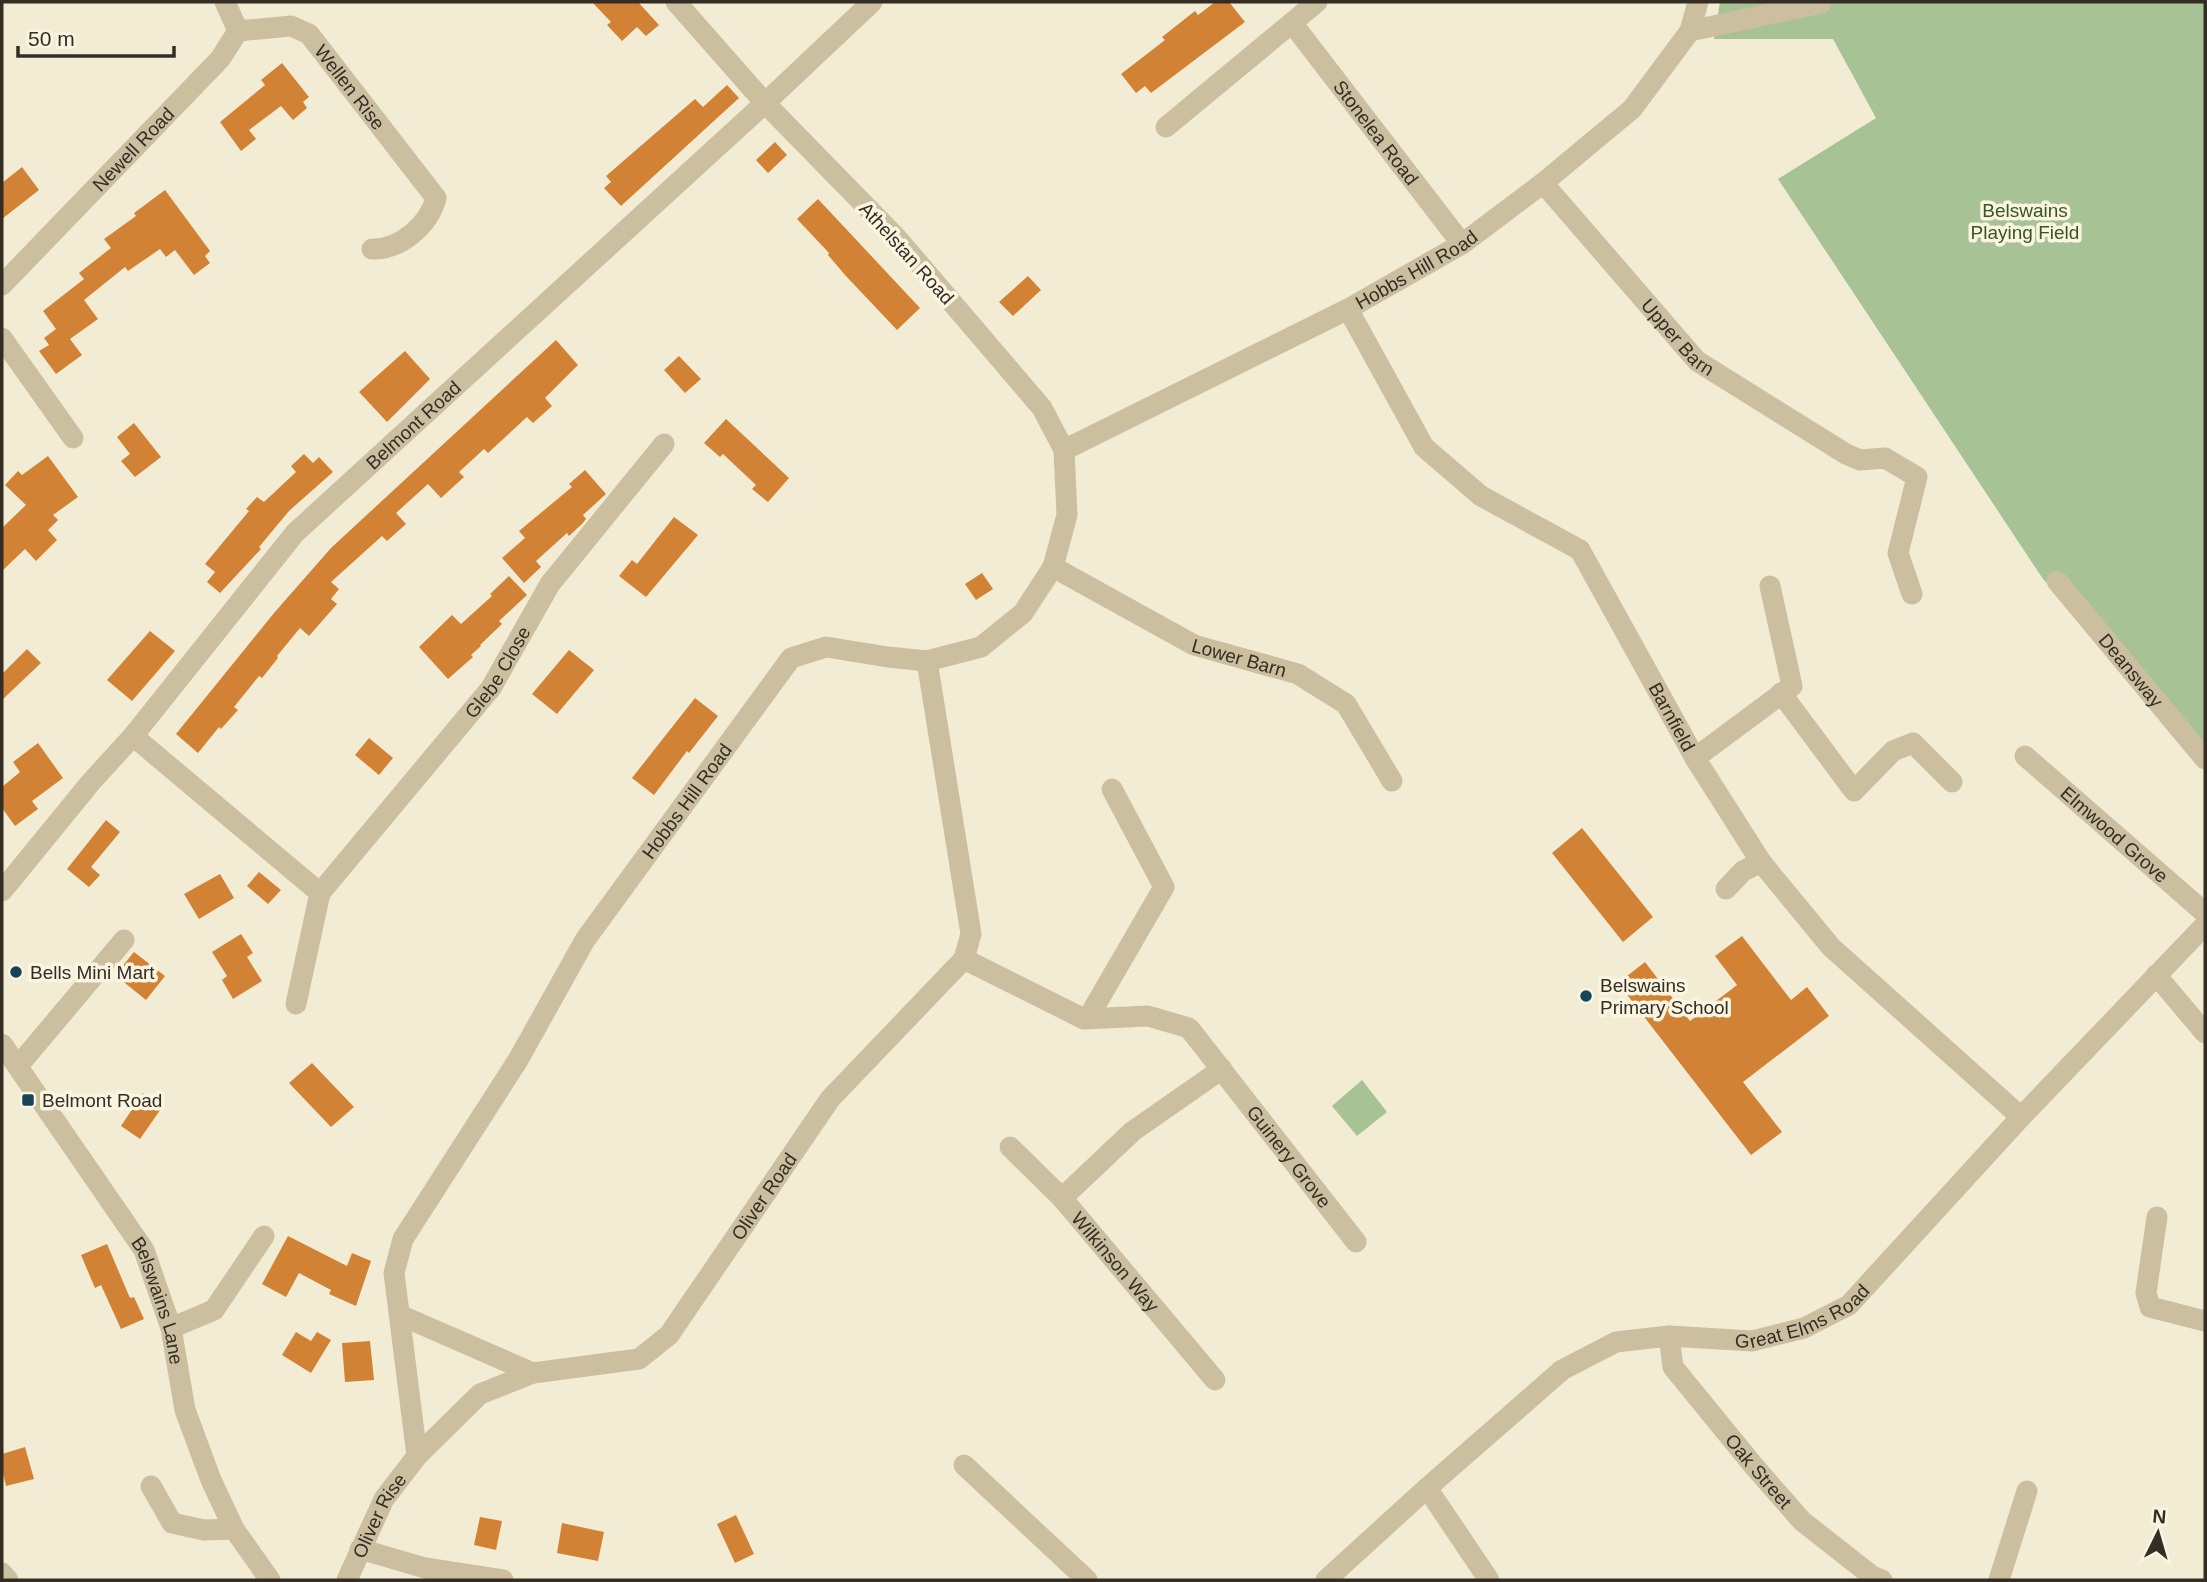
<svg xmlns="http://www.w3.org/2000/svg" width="2207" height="1582" viewBox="0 0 2207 1582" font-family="Arial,sans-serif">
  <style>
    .green { fill: #a7c294 }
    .building { fill: #d18235 }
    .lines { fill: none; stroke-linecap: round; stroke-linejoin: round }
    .minor { stroke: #cbbfa0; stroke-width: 21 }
    .poi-dot { fill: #174459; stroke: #faf5e1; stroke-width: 2.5 }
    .labels { text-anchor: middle; stroke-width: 7; stroke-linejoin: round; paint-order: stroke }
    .street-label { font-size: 19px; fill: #342d24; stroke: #faf5e1 }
    .park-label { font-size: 19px; fill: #385526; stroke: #faf5e1 }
    .poi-label { font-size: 19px; fill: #342d24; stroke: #faf5e1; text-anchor: start }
  </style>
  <rect width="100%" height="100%" fill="#f3ecd5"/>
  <!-- green -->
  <path class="green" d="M 1720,2 L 2205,2 L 2205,752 L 2043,579 L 1778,179 L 1876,118 L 1833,39 L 1714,39 Z
    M 1362,1080 L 1387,1112 L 1357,1136 L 1332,1106 Z"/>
  <!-- building -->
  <path class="building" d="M 592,2 L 638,2 L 659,25 L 646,36 L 637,27 L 622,41 L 607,25 L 611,22 Z
    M 1215,2 L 1229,2 L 1245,22 L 1151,93 L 1145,86 L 1136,93 L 1121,74 L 1165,40 L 1162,37 L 1195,11 L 1198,15 Z
    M 282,63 L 309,97 L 303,102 L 307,108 L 293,120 L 281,106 L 249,130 L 256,139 L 241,151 L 220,122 L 265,85 L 261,80 Z
    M 727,85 L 739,98 L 621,206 L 604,188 L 611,182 L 606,176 L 695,99 L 703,107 Z
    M 775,142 L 787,155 L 768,173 L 756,160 Z
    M 22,167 L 39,190 L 2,219 L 2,183 Z
    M 165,190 L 210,251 L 205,256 L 210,263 L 194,275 L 175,250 L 166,257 L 160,249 L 128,271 L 125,267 L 84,300 L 98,319 L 70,339 L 82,355 L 56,374 L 39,351 L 49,345 L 44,338 L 56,329 L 43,311 L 84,279 L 79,273 L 111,248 L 104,239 L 136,216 L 134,213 Z
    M 818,199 L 920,308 L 897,330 L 845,275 L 828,255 L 829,253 L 797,219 Z
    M 1028,276 L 1041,290 L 1013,316 L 999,302 Z
    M 556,340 L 578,365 L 545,398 L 552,406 L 533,423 L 527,417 L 488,453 L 484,449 L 459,472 L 464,477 L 441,498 L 428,484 L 396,513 L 406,524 L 387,541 L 382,536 L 331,582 L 339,589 L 331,599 L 337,604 L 309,636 L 300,628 L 277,656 L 278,658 L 262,678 L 259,676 L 234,707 L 238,710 L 221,729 L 219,727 L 198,753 L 176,734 L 274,613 L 331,548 Z
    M 405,351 L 430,379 L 387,422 L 359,392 Z
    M 679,356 L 701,379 L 685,393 L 664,370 Z
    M 726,419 L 789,478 L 768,502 L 752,489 L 756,485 L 723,454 L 720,457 L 704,443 Z
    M 134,423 L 161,457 L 135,477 L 121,461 L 130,454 L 117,437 Z
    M 304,454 L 313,463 L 319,457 L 333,472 L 289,511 L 259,547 L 261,549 L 220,593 L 207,582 L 215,572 L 205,564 L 249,511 L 246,509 L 257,497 L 264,502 L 296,472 L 291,466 Z
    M 48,456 L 78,497 L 53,515 L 58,520 L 48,530 L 57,540 L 36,561 L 25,549 L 2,571 L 2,528 L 26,505 L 5,485 L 18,471 L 22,475 Z
    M 585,470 L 606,494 L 583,515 L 586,519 L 582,524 L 569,536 L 567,533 L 536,561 L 541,567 L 524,583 L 502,558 L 525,538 L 519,531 L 572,487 L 569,484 Z
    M 674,517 L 698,535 L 646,597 L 619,576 L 632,560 L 637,564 Z
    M 982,573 L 993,589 L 976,600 L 965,584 Z
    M 509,576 L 527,595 L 499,621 L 502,624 L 480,645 L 481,646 L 471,655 L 473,657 L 448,679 L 419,647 L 452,615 L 461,624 L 492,596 L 490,594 Z
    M 150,631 L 175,651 L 132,701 L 107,680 Z
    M 27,649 L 41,663 L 2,700 L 2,674 Z
    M 569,650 L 594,670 L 557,714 L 532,694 Z
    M 695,698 L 718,716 L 689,753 L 687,751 L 654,795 L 632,778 Z
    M 369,738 L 393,758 L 379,775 L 355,755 Z
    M 38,743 L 63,778 L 32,801 L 38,809 L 15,826 L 2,808 L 2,787 L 20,772 L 13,762 Z
    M 106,820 L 120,832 L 91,867 L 100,875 L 89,887 L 67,869 Z
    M 1582,828 L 1653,917 L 1623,942 L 1552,853 Z
    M 259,872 L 281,890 L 268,904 L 247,886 Z
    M 220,874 L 234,898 L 199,919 L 184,894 Z
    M 241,934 L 253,953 L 247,957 L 262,981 L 233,999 L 222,980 L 227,976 L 212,952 Z
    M 1742,936 L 1791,1000 L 1807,987 L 1829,1016 L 1743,1082 L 1782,1132 L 1751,1155 L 1618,983 L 1645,962 L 1690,1021 L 1737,985 L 1715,956 Z
    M 134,952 L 165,976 L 146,1000 L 115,975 Z
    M 312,1063 L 354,1107 L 331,1127 L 289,1083 Z
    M 143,1093 L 163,1106 L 140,1139 L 121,1126 Z
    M 288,1236 L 347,1266 L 352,1253 L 371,1261 L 356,1306 L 329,1294 L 331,1290 L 299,1273 L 286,1297 L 262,1284 Z
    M 107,1244 L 130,1298 L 134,1297 L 144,1319 L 121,1329 L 101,1285 L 95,1288 L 81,1255 Z
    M 296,1332 L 311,1341 L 317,1332 L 331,1340 L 311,1373 L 282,1355 Z
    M 370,1341 L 374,1380 L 345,1382 L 342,1343 Z
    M 25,1447 L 34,1479 L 6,1486 L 2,1469 L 2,1454 Z
    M 736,1515 L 754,1554 L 735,1563 L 717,1524 Z
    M 480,1517 L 502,1521 L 496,1550 L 474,1545 Z
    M 562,1523 L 604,1532 L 598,1561 L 557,1553 Z"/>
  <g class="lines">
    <!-- minor -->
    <g class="minor">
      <path id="s1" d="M 1292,23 L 1462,244"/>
      <path id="s2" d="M 238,31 L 291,26 L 309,34 L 436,198 C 429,225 400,250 372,249"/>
      <path d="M 1690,31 L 1821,3 L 1819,2"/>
      <path d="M 1166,127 L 1317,2"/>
      <path id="s3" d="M 1543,183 L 1697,361 L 1846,454 L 1860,460 L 1885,458 L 1917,477 L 1898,553 L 1912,594"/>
      <path id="s4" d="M 2,285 L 220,59 L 238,31 L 225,2"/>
      <path id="s5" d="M 1348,309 L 1424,447 L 1481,496 L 1580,550 L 1695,758 L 1761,862 L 1831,947 L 2021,1117"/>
      <path d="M 2,338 L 73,438"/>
      <path id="s6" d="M 1064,450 L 1348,309 L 1462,244 L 1543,183 L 1632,109 L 1690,31 L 1698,2"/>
      <path id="s7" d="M 1053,567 L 1194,645 L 1298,674 L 1346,704 L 1392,781"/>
      <path id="s8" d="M 2057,581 L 2205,759"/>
      <path d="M 1781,693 L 1854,791 L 1893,751 L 1913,743 L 1952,782"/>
      <path id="s9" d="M 133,736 L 320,893 L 491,688 L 550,584 L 664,444"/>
      <path id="s10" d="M 2025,756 L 2205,913"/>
      <path d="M 1695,758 L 1792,686 L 1770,586"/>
      <path d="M 1726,889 L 1743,871 L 1761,862"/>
      <path id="s11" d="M 2,891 L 91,782 L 133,736 L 295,533 L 765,103 L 872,2"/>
      <path id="s12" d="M 964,959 L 1084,1019 L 1148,1016 L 1189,1028 L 1356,1242"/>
      <path d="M 2156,975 L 2205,1033"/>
      <path d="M 296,1004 L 320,893"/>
      <path d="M 1088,1018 L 1164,887 L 1112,789"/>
      <path id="s13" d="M 2,1044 L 144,1250 L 171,1328 L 185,1410 L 211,1480 L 234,1529 L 270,1580"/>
      <path d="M 18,1066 L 124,940"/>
      <path id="s14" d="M 1010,1147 L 1062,1198 L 1215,1380"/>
      <path d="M 1062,1198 L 1133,1131 L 1222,1069"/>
      <path d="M 2157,1217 L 2146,1293 L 2150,1307 L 2205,1321"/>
      <path d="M 400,1315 L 533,1373"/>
      <path d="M 171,1328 L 214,1310 L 264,1236"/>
      <path id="s15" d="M 1669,1336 L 1673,1367 L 1753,1465 L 1802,1521 L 1872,1576 L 1882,1580"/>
      <path id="s16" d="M 417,1456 L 394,1273 L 403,1239 L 518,1060 L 585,940 L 791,658 L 826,647 L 888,657 L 927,661 L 981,647 L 1023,613 L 1053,567 L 1067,515 L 1064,450 L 1042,408 L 896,237 L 765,103 L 676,2"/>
      <path d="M 964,1465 L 1087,1580"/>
      <path d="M 151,1486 L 172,1523 L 204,1530 L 234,1529"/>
      <path d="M 1427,1488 L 1489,1580"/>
      <path d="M 360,1549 L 425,1568 L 503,1580"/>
      <path d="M 2,1573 L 8,1580"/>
      <path id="s17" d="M 347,1580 L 384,1499 L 417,1456 L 480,1394 L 533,1373 L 639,1359 L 669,1335 L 830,1099 L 964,959 L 971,934 L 927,661"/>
      <path id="s18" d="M 1326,1580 L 1427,1488 L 1562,1370 L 1616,1342 L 1669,1336 L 1752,1341 L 1804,1328 L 1849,1305 L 2021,1117 L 2205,925"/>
      <path d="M 1999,1580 L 2027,1491"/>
    </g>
  </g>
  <!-- markers -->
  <g class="poi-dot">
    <circle cx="16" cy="972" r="7"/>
    <circle cx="1586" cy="996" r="7"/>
    <rect x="21" y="1093" width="14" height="14" rx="3.5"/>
  </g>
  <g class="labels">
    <!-- street labels -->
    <g class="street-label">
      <text dy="7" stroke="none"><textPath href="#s2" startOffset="140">Wellen Rise</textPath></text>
      <text dy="7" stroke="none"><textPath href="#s1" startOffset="138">Stonelea Road</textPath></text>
      <text dy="7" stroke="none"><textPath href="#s4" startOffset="189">Newell Road</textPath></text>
      <text transform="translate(907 253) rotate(48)" y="7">Athelstan Road</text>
      <text dy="7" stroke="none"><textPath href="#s6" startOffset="396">Hobbs Hill Road</textPath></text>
      <text dy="7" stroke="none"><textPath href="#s3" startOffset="205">Upper Barn</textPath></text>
      <text dy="7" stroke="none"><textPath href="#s11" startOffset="623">Belmont Road</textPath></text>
      <text dy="7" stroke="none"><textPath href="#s7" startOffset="208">Lower Barn</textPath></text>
      <text dy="7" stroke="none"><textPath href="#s8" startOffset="116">Deansway</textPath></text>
      <text dy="7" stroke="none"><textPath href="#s9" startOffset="528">Glebe Close</textPath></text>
      <text dy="7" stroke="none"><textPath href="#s5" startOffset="536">Barnfield</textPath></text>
      <text dy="7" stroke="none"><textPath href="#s16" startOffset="742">Hobbs Hill Road</textPath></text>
      <text dy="7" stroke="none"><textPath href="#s10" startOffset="119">Elmwood Grove</textPath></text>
      <text dy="7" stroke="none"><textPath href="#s12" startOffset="404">Guinery Grove</textPath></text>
      <text dy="7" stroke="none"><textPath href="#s17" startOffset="602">Oliver Road</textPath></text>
      <text dy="7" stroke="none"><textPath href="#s14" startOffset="156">Wilkinson Way</textPath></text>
      <text dy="7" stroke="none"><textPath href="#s13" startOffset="303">Belswains Lane</textPath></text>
      <text dy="7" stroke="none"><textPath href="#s18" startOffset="569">Great Elms Road</textPath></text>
      <text dy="7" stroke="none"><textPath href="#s15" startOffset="166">Oak Street</textPath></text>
      <text dy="7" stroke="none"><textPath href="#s17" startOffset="72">Oliver Rise</textPath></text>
    </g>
    <!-- park labels -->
    <g class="park-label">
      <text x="2025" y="217">Belswains<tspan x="2025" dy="22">Playing Field</tspan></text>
    </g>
    <!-- poi labels -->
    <g class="poi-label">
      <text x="30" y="979">Bells Mini Mart</text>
      <text x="1600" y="992">Belswains<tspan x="1600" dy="22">Primary School</tspan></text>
      <text x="42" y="1107">Belmont Road</text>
    </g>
  </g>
  <!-- border -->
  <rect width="2207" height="1582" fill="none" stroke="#342d24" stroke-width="7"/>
  <!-- north arrow -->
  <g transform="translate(2158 1533) rotate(5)" stroke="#faf5e1" stroke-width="5" paint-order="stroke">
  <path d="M0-5L12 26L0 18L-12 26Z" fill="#342d24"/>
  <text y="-10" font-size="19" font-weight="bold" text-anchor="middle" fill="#342d24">N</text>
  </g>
  <!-- scale -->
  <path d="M18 46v10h156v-10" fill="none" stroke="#342d24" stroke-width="3.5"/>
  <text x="28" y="46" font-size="21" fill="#342d24" stroke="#faf5e1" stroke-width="5" paint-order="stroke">50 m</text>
</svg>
